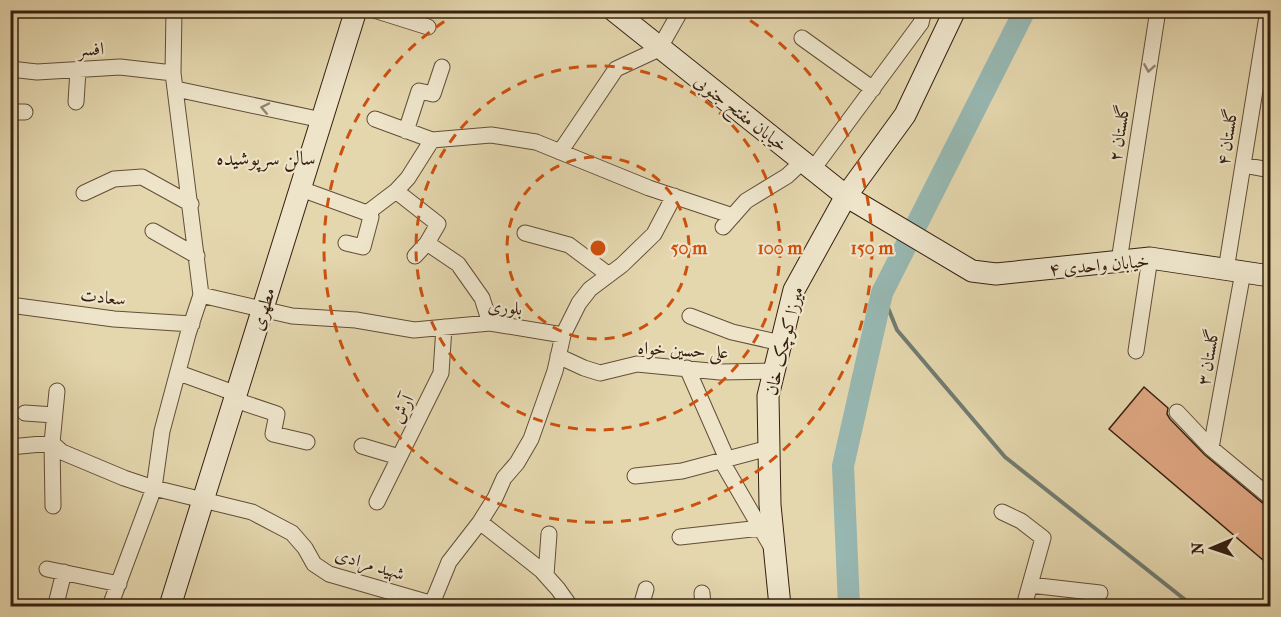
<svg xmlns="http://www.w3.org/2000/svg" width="1281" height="617" viewBox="0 0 1281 617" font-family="'IM FELL French Canon',Amiri,serif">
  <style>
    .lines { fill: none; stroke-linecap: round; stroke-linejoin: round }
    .stream { stroke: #717b71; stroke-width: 4 }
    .river { stroke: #97b7b1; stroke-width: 22 }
    .building { fill: #dea681; stroke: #372011; stroke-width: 1.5 }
    .street-casing { stroke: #624e38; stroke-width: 17 }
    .secondary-casing { stroke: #372011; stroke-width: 23 }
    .street { stroke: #ede4ca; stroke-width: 15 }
    .secondary { stroke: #ede4ca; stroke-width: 21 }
    .oneway { stroke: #92826e }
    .ring { fill: none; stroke: #cd500d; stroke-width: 3; stroke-dasharray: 10 8 }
    .labels { text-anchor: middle; stroke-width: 4.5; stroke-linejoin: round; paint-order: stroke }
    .street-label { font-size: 18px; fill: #372011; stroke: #ede4ca }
    .neighbourhood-label { font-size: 20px; fill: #372011; stroke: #ede4ca }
    .centre { fill: #cd500d; stroke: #ede4ca; stroke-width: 3 }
    .ring-label { font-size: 18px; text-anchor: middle; font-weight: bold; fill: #cd500d; stroke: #ede4ca; stroke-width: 4.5; stroke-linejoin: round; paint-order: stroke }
  </style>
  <rect width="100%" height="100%" fill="#e4d6ad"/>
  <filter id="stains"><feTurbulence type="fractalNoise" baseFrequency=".00333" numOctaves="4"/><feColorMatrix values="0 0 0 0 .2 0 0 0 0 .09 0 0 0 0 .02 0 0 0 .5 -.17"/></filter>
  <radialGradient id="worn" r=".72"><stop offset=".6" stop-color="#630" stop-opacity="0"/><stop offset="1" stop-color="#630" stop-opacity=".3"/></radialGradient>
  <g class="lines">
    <!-- stream -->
    <path class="stream" d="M 882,293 L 897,330 L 1005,457 L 1193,606"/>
    <!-- river -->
    <path class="river" d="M 849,606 L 843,466 L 882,293 L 1025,10"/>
  </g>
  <!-- building -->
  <path class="building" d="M 1144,387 L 1168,408 L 1167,414 L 1170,419 L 1205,455 L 1264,504 L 1270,506 L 1270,566 L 1109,429 Z"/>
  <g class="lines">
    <!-- street casing -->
    <g class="street-casing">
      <path id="street" d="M 374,10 L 428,27
        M 802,38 L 873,89
        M 10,69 L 37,72 L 120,67 L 173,73
        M 176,89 L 322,120
        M 76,102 L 78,70
        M 10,112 L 25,112
        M 375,119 L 432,140 L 491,135 L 536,142 L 649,188 L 733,216
        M 406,131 L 419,91 L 433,94 L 442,67
        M 560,152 L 616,69 L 659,49 L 681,10
        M 1243,165 L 1270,170
        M 813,169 L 921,23 L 924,10
        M 301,189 L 367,213
        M 396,191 L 438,224 L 427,243 L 415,256
        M 84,193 L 114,179 L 142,177 L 191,204
        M 367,213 L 396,191 L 408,178 L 432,140
        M 723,227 L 746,201 L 787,176 L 802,162
        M 153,231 L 197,256
        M 525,233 L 569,245 L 609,275
        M 346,243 L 363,247 L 371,217 L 367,213
        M 427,243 L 458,264 L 482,298 L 490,323
        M 1119,261 L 1158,10
        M 1226,270 L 1268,10
        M 201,295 L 292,316 L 356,320 L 414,330 L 490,323 L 563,335
        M 10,305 L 114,319 L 192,324
        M 690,316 L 732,332 L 781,343
        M 1136,351 L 1150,258
        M 558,356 L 584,368 L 600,373 L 637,364 L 720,372 L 774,371
        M 687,368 L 727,459
        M 179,373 L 237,394
        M 235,400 L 277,414 L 273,434 L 307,442
        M 1177,412 L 1211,448 L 1270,497
        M 25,413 L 54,415
        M 362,446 L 399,457
        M 10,447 L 52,443 L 62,452 L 124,478 L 154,488 L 252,512 L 292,533 L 305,548 L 314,564 L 329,574 L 440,606
        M 1211,448 L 1243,272
        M 721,460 L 771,546
        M 635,476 L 682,471 L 769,448
        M 377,502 L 441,373 L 444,327
        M 53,506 L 52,443 L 57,391
        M 1002,512 L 1021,521 L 1043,538 L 1024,606
        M 480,522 L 495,498 L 504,478 L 517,463 L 531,439 L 555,371 L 563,335 L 579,303 L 590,289 L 622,265 L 654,234 L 674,196
        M 680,537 L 761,528
        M 47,569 L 119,584
        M 546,575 L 549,534
        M 1030,585 L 1100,593
        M 702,593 L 703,606
        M 57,600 L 64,572
        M 110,606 L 154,488 L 162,431 L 188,334 L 201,295 L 173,73 L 174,10
        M 431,606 L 449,562 L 480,522 L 541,570 L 558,589 L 570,606
        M 641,606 L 646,589"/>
    </g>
    <!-- secondary casing -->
    <g class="secondary-casing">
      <path id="secondary" d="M 613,10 L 846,196 L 972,271 L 996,274 L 1150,258 L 1270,276
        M 170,606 L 356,10
        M 780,606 L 770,505 L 768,396 L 794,290 L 846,196 L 905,115 L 955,10"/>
    </g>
    <!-- street -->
    <use href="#street" class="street"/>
    <!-- secondary -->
    <use href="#secondary" class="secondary"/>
  </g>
  <!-- one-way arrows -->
  <defs><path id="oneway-chevron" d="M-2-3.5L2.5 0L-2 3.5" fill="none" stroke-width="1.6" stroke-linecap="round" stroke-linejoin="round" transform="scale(1.5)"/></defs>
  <g class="oneway">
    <use href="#oneway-chevron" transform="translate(1149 68) rotate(99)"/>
    <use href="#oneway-chevron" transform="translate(265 108) rotate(-168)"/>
  </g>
  <!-- distance rings -->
  <g class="ring">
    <circle cx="598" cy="248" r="91"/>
    <circle cx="598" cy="248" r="182"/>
    <path d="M735 11A274 274 0 1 1 461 11"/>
  </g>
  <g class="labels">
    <!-- street labels -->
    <g class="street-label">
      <text transform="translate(91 49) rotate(-3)" y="6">افسر</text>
      <text transform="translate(741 113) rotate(38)" y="6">خیابان مفتح جنوبی</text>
      <text transform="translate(1119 133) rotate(-81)" y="6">گلستان ۲</text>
      <text transform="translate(1227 137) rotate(-81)" y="6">گلستان ۴</text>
      <text transform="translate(1099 265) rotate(-5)" y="6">خیابان واحدی ۴</text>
      <text transform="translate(103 297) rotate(6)" y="6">سعادت</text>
      <text transform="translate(505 307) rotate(6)" y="6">بلوری</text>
      <text transform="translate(263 309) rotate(-73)" y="6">مطهری</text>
      <text transform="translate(784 341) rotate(-76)" y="6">میرزا کوچک خان</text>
      <text transform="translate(683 350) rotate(3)" y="6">علی حسین خواه</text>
      <text transform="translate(1208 357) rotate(-80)" y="6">گلستان ۳</text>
      <text transform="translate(402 409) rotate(-63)" y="6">آرش</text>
      <text transform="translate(370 564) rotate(17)" y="6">شهید مرادی</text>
    </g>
    <!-- neighbourhood labels -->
    <g class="neighbourhood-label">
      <text x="266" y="165">سالن سرپوشیده</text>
    </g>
  </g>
  <circle cx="598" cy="248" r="9" class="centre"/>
  <g class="ring-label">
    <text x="689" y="254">50 m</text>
    <text x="780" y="254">100 m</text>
    <text x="872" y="254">150 m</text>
  </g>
  <!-- margin -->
  <rect width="1281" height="617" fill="none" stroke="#e4d6ad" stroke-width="36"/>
  <rect x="12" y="12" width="1257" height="593" fill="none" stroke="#372011" stroke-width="3"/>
  <rect x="18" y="18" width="1245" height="581" fill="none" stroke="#372011" stroke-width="1.5"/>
  <!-- north arrow -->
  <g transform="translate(1212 548) rotate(268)" stroke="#ede4ca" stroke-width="4.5" paint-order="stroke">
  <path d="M0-4.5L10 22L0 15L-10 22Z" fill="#372011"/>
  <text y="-9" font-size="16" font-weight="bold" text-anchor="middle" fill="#372011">N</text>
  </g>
  <rect width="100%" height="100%" filter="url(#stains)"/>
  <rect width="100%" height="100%" fill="url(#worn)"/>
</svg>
